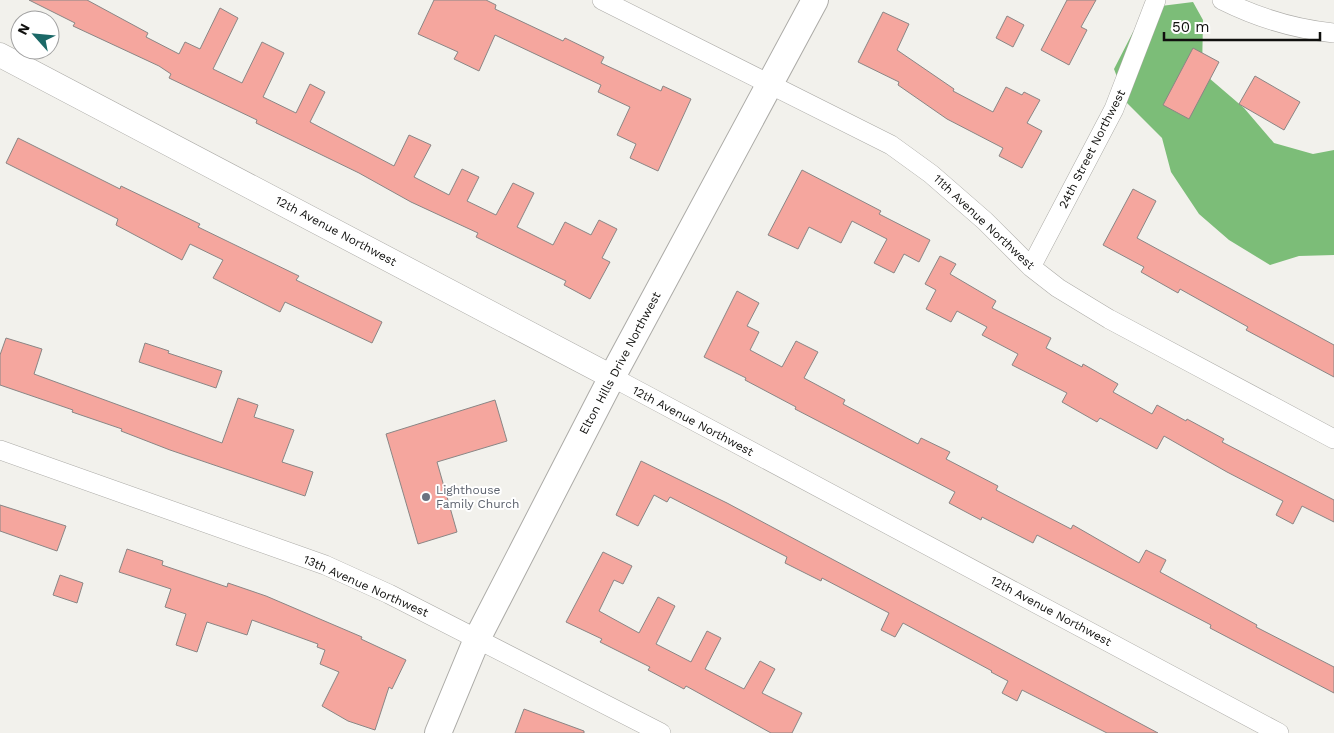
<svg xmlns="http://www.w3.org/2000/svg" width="1334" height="733" viewBox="0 0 1334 733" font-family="'Work Sans',sans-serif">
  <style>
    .forest { fill: #7cbd78 }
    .building { fill: #f5a69e; stroke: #8a8685 }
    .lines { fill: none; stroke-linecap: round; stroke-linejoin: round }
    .minor-casing { stroke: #acaba7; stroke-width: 20 }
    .tertiary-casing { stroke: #acaba7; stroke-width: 25 }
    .secondary-casing { stroke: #acaba7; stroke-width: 28 }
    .minor { stroke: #fff; stroke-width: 19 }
    .tertiary { stroke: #fff; stroke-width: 24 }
    .secondary { stroke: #fff; stroke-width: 26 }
    .worship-dot { fill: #6b7280; stroke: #fff; stroke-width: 2 }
    .labels { text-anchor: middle; stroke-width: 4; stroke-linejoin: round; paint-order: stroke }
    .street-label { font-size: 12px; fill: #10100e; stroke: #fff }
    .worship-label { font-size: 12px; fill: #5b616d; stroke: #fff; text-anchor: start }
  </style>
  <rect width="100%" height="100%" fill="#f2f1ec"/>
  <!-- forest -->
  <path class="forest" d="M 1193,2 L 1203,20 L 1202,72 L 1244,108 L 1274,143 L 1313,154 L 1334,150 L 1334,255 L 1299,256 L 1270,265 L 1229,240 L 1199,214 L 1171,172 L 1162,138 L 1127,103 L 1114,69 L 1133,32 L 1153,7 Z"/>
  <!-- building -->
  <path class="building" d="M 29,0 L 87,0 L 148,33 L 146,37 L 179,54 L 185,42 L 200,49 L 220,8 L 238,18 L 213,69 L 242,83 L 262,42 L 284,53 L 263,97 L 296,113 L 310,84 L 325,92 L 310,122 L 394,166 L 409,135 L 431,145 L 414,177 L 449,195 L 462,169 L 479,177 L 467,201 L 496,215 L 513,183 L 534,193 L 517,227 L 553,245 L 565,222 L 591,235 L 599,220 L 617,229 L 602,258 L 610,262 L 590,299 L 564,285 L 566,281 L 476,237 L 478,233 L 411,202 L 359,173 L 256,123 L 257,120 L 169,78 L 171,74 L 159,66 L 73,26 L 75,23 Z
    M 434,0 L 486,0 L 496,5 L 495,9 L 563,41 L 565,38 L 604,57 L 601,63 L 661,91 L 663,86 L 691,99 L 658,171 L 630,158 L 636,144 L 617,135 L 630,107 L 598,92 L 601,85 L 495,35 L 479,71 L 454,59 L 458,52 L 418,34 Z
    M 1067,0 L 1096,0 L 1081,27 L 1087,30 L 1069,65 L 1041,50 Z
    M 883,12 L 909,24 L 897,50 L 954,89 L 953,91 L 993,112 L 1006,87 L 1022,95 L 1024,92 L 1040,100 L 1027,123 L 1042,131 L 1022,168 L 999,156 L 1003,148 L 947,119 L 898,85 L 899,82 L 858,62 Z
    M 1007,16 L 1024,25 L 1013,47 L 996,38 Z
    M 1193,48 L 1219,62 L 1189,119 L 1163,105 Z
    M 1255,76 L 1300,102 L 1284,130 L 1239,104 Z
    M 18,138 L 120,189 L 121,186 L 200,224 L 198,227 L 299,276 L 296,280 L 382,322 L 372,343 L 285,302 L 280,312 L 213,278 L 223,260 L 190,244 L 182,260 L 116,225 L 118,219 L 6,163 Z
    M 802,170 L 881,211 L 879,214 L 930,240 L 919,262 L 904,254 L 894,273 L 874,263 L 887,239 L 852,221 L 841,243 L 809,227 L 798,249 L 768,235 Z
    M 1133,189 L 1156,201 L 1137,238 L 1334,345 L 1334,377 L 1246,330 L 1248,327 L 1180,289 L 1178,293 L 1141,272 L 1144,267 L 1103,245 Z
    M 940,256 L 956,264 L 950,274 L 996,301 L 992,308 L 1051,338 L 1046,348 L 1082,367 L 1083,364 L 1118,384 L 1113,392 L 1152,414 L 1157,405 L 1186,421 L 1187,419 L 1224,439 L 1222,442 L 1334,500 L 1334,522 L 1302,506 L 1293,524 L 1276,515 L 1283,501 L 1227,472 L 1164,436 L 1157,449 L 1100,418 L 1097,422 L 1062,402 L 1067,393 L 1012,365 L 1018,354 L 982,335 L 987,327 L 957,311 L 951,322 L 926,309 L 936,290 L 925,284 Z
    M 737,291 L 759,303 L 747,326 L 759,332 L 750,350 L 782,367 L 796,341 L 818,352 L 804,378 L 845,400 L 843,404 L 918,444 L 921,438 L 950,452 L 946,459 L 998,486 L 996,490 L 1071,529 L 1073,525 L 1139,563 L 1146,550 L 1166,560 L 1160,572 L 1257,625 L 1256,627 L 1334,667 L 1334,693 L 1210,628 L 1211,625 L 1037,535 L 1033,543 L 982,517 L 981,520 L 949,503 L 955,492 L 795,409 L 796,407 L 745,380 L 746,378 L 704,357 Z
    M 6,338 L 42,349 L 34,374 L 222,443 L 238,398 L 258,405 L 254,417 L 294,430 L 282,462 L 313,472 L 305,496 L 170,450 L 121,431 L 122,429 L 72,412 L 73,410 L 0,385 L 0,355 Z
    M 145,343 L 169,351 L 168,353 L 222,371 L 216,388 L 139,362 Z
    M 495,400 L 507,441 L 437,462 L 457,532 L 418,544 L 386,434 Z
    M 641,461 L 727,503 L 1158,733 L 1107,733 L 1022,690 L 1017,701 L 1002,693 L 1008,681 L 991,672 L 992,671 L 903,623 L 895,637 L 881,630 L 889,613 L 822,578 L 821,581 L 785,563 L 787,557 L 670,497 L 667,502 L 654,495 L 638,526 L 616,515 Z
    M 0,505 L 66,526 L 57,551 L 0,531 Z
    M 127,549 L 163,561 L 162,565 L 227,587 L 228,583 L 266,596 L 362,637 L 361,639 L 406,660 L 392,689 L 389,687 L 375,730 L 348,721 L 322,706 L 339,672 L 320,664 L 325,650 L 317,647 L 318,644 L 252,620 L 247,635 L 207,622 L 197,652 L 176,645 L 186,614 L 165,607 L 171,589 L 119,572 Z
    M 603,552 L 632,566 L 623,584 L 614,580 L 599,611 L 639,633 L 658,597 L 675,606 L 656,644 L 691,662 L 707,631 L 721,638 L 705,669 L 744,689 L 760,661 L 775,669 L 762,693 L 802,713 L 792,733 L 771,733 L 686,686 L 684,689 L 648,670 L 650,667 L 600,642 L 602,639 L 566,622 Z
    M 60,575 L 83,583 L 77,603 L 53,595 Z
    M 524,709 L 584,731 L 584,733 L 515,733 Z"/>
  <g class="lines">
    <!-- minor casing -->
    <g class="minor-casing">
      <path id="minor" d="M 602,0 L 891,145 L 931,174 L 985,221 L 1031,267 L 1058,288 L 1109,319 L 1334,439
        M 1222,0 C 1258,18 1294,29 1334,33
        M 1031,267 L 1114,109 L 1156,0
        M 612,377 L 1279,733
        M 0,450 L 325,565 L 389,594 L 661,733"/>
    </g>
    <!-- tertiary casing -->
    <g class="tertiary-casing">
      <path id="tertiary" d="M 0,55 L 612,377"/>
    </g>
    <!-- secondary casing -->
    <g class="secondary-casing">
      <path id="secondary" d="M 438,733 L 477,639 L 612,377 L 815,0"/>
    </g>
    <!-- minor -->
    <use href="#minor" class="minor"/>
    <!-- tertiary -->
    <use href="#tertiary" class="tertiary"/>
    <!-- secondary -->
    <use href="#secondary" class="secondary"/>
  </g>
  <!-- markers -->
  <circle class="worship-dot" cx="426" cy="497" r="5"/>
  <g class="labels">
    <!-- street labels -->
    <g class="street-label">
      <text transform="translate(1092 149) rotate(-63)" y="4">24th Street Northwest</text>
      <text transform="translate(984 222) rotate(43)" y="4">11th Avenue Northwest</text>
      <text transform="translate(336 231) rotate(28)" y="4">12th Avenue Northwest</text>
      <text transform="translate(620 363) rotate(-62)" y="4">Elton Hills Drive Northwest</text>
      <text transform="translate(693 421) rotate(28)" y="4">12th Avenue Northwest</text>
      <text transform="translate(366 586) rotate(24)" y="4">13th Avenue Northwest</text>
      <text transform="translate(1051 611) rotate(28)" y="4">12th Avenue Northwest</text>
    </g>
    <!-- worship labels -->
    <g class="worship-label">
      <text x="436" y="494">Lighthouse<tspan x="436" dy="14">Family Church</tspan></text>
    </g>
  </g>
  <!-- north arrow -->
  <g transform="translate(35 35) rotate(297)"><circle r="24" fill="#ffffff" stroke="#9f9f9f"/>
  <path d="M0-4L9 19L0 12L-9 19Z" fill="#1b6867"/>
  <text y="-8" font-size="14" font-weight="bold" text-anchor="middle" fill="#10100e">N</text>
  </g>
  <!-- scale -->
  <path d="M1164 32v8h156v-8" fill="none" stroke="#10100e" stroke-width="2.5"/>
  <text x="1172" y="32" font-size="15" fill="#10100e" stroke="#ffffff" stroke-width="4" paint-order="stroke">50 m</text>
</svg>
